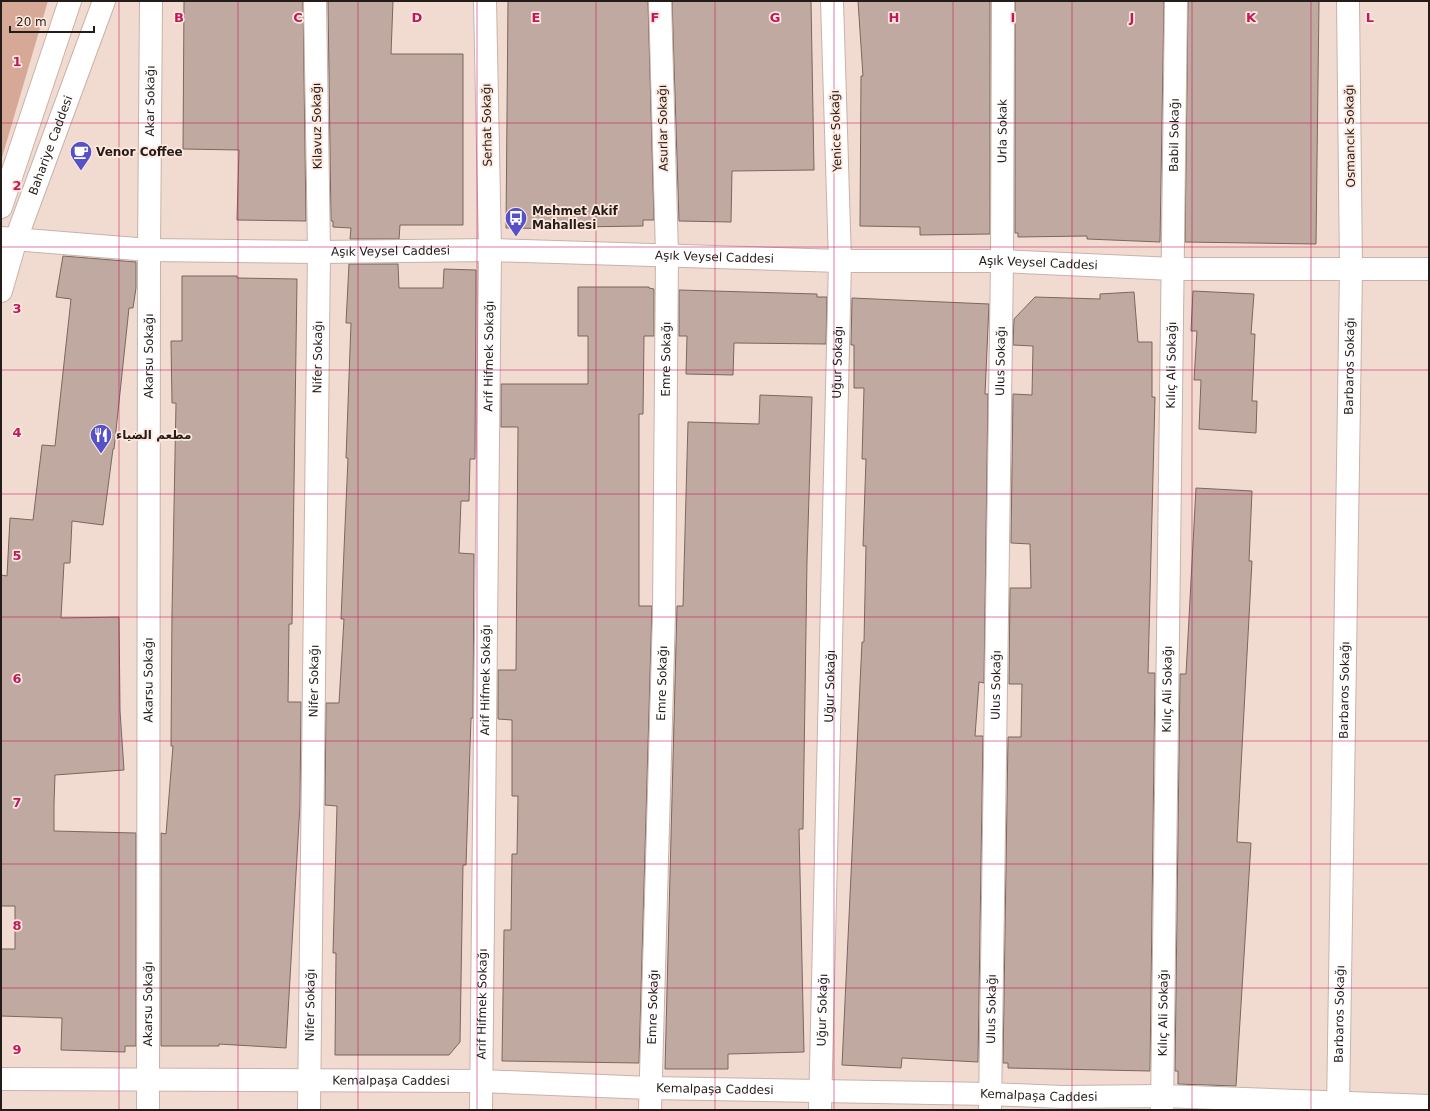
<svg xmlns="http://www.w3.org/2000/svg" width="1430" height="1111" viewBox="0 0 1430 1111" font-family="'DejaVu Sans',Cairo,sans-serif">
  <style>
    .green { fill: #d6a996 }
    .building { fill: #bfa9a0; stroke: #7b675f }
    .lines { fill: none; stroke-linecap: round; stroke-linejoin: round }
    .street-casing { stroke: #c8b2a9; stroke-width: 24 }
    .secondary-casing { stroke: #c8b2a9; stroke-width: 24 }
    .primary-casing { stroke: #c8b2a9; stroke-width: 24 }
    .street { stroke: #fff; stroke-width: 22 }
    .secondary { stroke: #fff; stroke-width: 22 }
    .primary { stroke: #fff; stroke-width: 22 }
    .grid { fill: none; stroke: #c2185b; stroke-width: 1; stroke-opacity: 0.55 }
    .labels { text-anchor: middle; stroke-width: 3.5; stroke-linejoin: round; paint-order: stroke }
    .street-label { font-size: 12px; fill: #241c18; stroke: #ffe8de }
    .poi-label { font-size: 12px; font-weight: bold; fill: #241c18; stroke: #ffe8de; text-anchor: start }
    .grid-label { font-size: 13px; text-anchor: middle; font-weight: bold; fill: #c2185b; stroke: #ffe8de; stroke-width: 3.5; stroke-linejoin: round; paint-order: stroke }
  </style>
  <rect width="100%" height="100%" fill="#f1dbd1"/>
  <!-- green -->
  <path class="green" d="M 1,1 L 48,1 L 1,161 Z"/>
  <!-- building -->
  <path class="building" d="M 184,1 L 303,1 L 306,221 L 237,220 L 239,150 L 183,149 Z
    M 328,1 L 393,1 L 391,54 L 463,54 L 463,225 L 400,225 L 399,239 L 350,239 L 351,228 L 333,227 L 333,221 L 331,221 Z
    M 508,1 L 648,1 L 654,220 L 643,220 L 643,226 L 575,227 L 575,229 L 506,228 Z
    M 672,1 L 811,1 L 814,170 L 732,171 L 731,222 L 679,221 Z
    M 858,1 L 990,1 L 990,234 L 920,235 L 920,227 L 860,226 L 861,76 L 863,76 Z
    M 1015,1 L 1164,1 L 1160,242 L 1087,239 L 1087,236 L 1018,237 L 1018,233 L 1015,233 Z
    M 1188,1 L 1319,1 L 1316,244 L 1185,242 Z
    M 63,256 L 136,262 L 136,288 L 133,308 L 129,308 L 114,449 L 113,449 L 103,525 L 72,521 L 70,563 L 64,563 L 61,618 L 119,617 L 120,711 L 124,770 L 55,775 L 54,804 L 54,831 L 136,833 L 136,1046 L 125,1046 L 125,1052 L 61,1050 L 62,1018 L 1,1016 L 1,949 L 15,949 L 15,906 L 1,906 L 1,575 L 7,576 L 10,518 L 33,520 L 42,445 L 55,446 L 71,299 L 56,297 Z
    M 349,264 L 398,264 L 399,288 L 443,288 L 444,269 L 476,270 L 475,459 L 470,459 L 469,501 L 461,501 L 459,553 L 474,554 L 473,718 L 471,718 L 466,865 L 463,865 L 460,1042 L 449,1055 L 335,1055 L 336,953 L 333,953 L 337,806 L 325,805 L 326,703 L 339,703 L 344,619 L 341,619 L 348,458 L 346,458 L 351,323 L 346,323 Z
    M 182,276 L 237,276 L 237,278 L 297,279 L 292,624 L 289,624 L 288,702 L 301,702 L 300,804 L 286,1048 L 219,1044 L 219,1046 L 161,1046 L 161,833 L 166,834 L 173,746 L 171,746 L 172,613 L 176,403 L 172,403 L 171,341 L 182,341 Z
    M 578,287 L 649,287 L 649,288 L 654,289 L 654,336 L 644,336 L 643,414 L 639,414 L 639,606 L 652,606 L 639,1063 L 502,1061 L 504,930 L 511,930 L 512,854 L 517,854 L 518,796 L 512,796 L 512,720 L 498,719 L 498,670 L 516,670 L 518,427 L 501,427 L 501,384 L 588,384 L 588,336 L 578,336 Z
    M 679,290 L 817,294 L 817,297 L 827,297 L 826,344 L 734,343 L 733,375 L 686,374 L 687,336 L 679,336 Z
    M 1193,291 L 1254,294 L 1251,334 L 1255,334 L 1252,401 L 1257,401 L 1256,433 L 1199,429 L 1201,380 L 1194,380 L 1197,331 L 1191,331 Z
    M 1134,292 L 1138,342 L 1152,342 L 1152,397 L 1155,397 L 1148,673 L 1155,673 L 1150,1071 L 1008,1068 L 1008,1063 L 1003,1063 L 1008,737 L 1021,737 L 1022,684 L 1009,684 L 1010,588 L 1031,588 L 1030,544 L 1011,543 L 1013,394 L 1032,395 L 1033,346 L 1013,345 L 1014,319 L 1035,297 L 1100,299 L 1100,294 Z
    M 852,298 L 989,304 L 985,394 L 988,394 L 984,683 L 979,682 L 975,736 L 983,736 L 978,1062 L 902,1058 L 901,1068 L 842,1065 L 862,642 L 864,642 L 866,546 L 863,546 L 866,459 L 862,459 L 864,388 L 854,388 L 854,345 L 851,345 Z
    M 760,395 L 812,397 L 807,561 L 803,829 L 799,829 L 804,1052 L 728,1054 L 728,1069 L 665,1069 L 677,606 L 683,606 L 688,422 L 759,424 Z
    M 1196,488 L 1252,491 L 1249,561 L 1252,561 L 1237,842 L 1251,843 L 1236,1086 L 1178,1084 L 1178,1071 L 1175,1071 L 1180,674 L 1186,674 Z"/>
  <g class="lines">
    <!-- street casing -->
    <g class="street-casing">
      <g id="street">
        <path id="s1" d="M 148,1110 L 149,250 L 151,1"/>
        <path id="s2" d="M 309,1110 L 319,252 L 315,1"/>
        <path id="s3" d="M 481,1110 L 490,250 L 485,1"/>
        <path id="s4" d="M 650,1110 L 664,613 L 667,255 L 660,1"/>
        <path id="s5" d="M 820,1110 L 840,261 L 832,1"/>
        <path id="s6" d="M 990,1110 L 1002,261 L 1003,1"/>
        <path id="s7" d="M 1162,1110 L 1176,1"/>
        <path id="s8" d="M 1338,1110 L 1351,270 L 1348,1"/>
      </g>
    </g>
    <!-- secondary casing -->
    <g class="secondary-casing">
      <g id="secondary">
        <path id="s9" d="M 1,238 L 149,250 L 319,252 L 490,250 L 840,261 L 1002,261 L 1173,269 L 1429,269"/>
        <path id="s10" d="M 1,1079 L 481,1081 L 650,1088 L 990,1094 L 1062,1097 L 1162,1096 L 1429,1106"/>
      </g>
    </g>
    <!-- primary casing -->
    <g class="primary-casing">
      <g id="primary">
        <path d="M 1,207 L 70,1"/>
        <path id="s11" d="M 1,291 L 16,239 L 104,1"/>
      </g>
    </g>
    <!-- street -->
    <use href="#street" class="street"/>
    <!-- secondary -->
    <use href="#secondary" class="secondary"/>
    <!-- primary -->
    <use href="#primary" class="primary"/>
  </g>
  <!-- grid -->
  <path class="grid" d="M 119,1 L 119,1110M 238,1 L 238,1110M 358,1 L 358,1110M 477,1 L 477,1110M 596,1 L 596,1110M 715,1 L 715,1110M 834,1 L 834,1110M 953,1 L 953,1110M 1072,1 L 1072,1110M 1192,1 L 1192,1110M 1311,1 L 1311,1110M 1,123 L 1429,123M 1,247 L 1429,247M 1,370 L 1429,370M 1,494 L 1429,494M 1,617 L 1429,617M 1,741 L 1429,741M 1,864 L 1429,864M 1,988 L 1429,988"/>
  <!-- icons -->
  <defs>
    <g id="cafe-pin" transform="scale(1.15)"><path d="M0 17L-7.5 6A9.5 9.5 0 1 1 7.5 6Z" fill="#5551c8" stroke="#ffe8de"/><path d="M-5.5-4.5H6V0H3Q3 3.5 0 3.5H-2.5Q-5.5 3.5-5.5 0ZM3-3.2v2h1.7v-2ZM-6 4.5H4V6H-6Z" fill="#fff"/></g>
    <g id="bus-pin" transform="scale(1.15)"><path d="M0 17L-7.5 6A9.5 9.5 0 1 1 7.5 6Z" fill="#5551c8" stroke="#ffe8de"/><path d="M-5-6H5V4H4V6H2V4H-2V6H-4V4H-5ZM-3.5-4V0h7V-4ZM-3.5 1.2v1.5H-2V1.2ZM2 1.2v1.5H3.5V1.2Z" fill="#fff"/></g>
    <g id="restaurant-pin" transform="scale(1.15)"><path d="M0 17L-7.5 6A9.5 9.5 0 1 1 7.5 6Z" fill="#5551c8" stroke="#ffe8de"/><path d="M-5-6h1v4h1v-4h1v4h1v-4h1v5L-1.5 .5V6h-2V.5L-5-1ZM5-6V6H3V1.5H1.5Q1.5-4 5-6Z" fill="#fff"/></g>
  </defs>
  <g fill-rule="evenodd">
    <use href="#cafe-pin" x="81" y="152"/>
    <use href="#bus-pin" x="516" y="218"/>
    <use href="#restaurant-pin" x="101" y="435"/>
  </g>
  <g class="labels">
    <!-- street labels -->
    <g class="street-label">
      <text dy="4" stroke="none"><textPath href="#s1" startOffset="1009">Akar Sokağı</textPath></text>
      <text transform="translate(487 125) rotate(-91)" y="4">Serhat Sokağı</text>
      <text transform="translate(317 126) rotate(-91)" y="4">Kilavuz Sokağı</text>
      <text transform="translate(663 128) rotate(-91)" y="4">Asurlar Sokağı</text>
      <text transform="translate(836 131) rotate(-92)" y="4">Yenice Sokağı</text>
      <text dy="4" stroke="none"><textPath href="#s6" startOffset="979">Urla Sokak</textPath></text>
      <text dy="4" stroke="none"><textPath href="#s7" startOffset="975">Babil Sokağı</textPath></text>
      <text transform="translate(1350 136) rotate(-91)" y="4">Osmancık Sokağı</text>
      <text dy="4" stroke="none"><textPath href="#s11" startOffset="154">Bahariye Caddesi</textPath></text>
      <text dy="4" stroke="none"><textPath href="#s9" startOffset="390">Aşık Veysel Caddesi</textPath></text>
      <text dy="4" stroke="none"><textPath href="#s9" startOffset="714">Aşık Veysel Caddesi</textPath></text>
      <text dy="4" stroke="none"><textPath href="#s9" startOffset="1038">Aşık Veysel Caddesi</textPath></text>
      <text dy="4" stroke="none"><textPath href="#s1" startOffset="754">Akarsu Sokağı</textPath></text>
      <text dy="4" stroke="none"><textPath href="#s3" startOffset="754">Arif Hifmek Sokağı</textPath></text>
      <text dy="4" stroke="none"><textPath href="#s2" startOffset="753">Nifer Sokağı</textPath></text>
      <text dy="4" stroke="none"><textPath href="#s4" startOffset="751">Emre Sokağı</textPath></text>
      <text dy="4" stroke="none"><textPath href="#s6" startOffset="749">Ulus Sokağı</textPath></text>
      <text dy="4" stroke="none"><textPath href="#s5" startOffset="748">Uğur Sokağı</textPath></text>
      <text dy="4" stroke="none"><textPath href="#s7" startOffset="745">Kılıç Ali Sokağı</textPath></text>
      <text dy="4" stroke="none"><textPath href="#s8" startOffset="744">Barbaros Sokağı</textPath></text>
      <text dy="4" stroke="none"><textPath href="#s1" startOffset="430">Akarsu Sokağı</textPath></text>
      <text dy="4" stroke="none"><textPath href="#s3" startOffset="430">Arif Hifmek Sokağı</textPath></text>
      <text dy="4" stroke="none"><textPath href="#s2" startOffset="429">Nifer Sokağı</textPath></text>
      <text dy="4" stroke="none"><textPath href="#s4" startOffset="427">Emre Sokağı</textPath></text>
      <text dy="4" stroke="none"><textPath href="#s6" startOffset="425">Ulus Sokağı</textPath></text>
      <text dy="4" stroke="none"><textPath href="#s5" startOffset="424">Uğur Sokağı</textPath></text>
      <text dy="4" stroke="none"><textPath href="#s7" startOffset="421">Kılıç Ali Sokağı</textPath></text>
      <text dy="4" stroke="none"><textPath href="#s8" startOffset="420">Barbaros Sokağı</textPath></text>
      <text dy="4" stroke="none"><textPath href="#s1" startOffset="106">Akarsu Sokağı</textPath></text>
      <text dy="4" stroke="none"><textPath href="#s3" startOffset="106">Arif Hifmek Sokağı</textPath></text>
      <text dy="4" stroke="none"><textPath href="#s2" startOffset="105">Nifer Sokağı</textPath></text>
      <text dy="4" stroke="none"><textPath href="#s4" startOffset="103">Emre Sokağı</textPath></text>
      <text dy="4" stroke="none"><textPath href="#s6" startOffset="101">Ulus Sokağı</textPath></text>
      <text dy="4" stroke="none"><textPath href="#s5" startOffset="100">Uğur Sokağı</textPath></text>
      <text dy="4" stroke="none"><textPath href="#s7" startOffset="97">Kılıç Ali Sokağı</textPath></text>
      <text dy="4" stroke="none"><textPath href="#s8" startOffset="96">Barbaros Sokağı</textPath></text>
      <text dy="4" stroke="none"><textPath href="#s10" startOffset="390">Kemalpaşa Caddesi</textPath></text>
      <text dy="4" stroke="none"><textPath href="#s10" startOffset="714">Kemalpaşa Caddesi</textPath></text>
      <text dy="4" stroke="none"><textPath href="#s10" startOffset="1038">Kemalpaşa Caddesi</textPath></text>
    </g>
    <!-- poi labels -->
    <g class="poi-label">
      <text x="96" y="156">Venor Coffee</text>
      <text x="532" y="215">Mehmet Akif<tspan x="532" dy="14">Mahallesi</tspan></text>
      <text x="116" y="439">مطعم الضياء</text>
    </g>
  </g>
  <g class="grid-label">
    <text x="179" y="22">B</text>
    <text x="298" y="22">C</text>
    <text x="417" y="22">D</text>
    <text x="536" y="22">E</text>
    <text x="655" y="22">F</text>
    <text x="775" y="22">G</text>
    <text x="894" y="22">H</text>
    <text x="1013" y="22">I</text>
    <text x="1132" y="22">J</text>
    <text x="1251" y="22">K</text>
    <text x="1370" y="22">L</text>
    <text x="17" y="66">1</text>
    <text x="17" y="190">2</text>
    <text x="17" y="313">3</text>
    <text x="17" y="437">4</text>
    <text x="17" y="560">5</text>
    <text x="17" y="683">6</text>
    <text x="17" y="807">7</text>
    <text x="17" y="930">8</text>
    <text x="17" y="1054">9</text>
  </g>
  <!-- border -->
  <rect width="1430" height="1111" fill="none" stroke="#241c18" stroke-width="4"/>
  <!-- scale -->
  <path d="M10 26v6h84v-6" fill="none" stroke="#241c18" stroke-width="2"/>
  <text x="16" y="26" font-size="12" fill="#241c18" stroke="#ffe8de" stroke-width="3" paint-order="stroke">20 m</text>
</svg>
